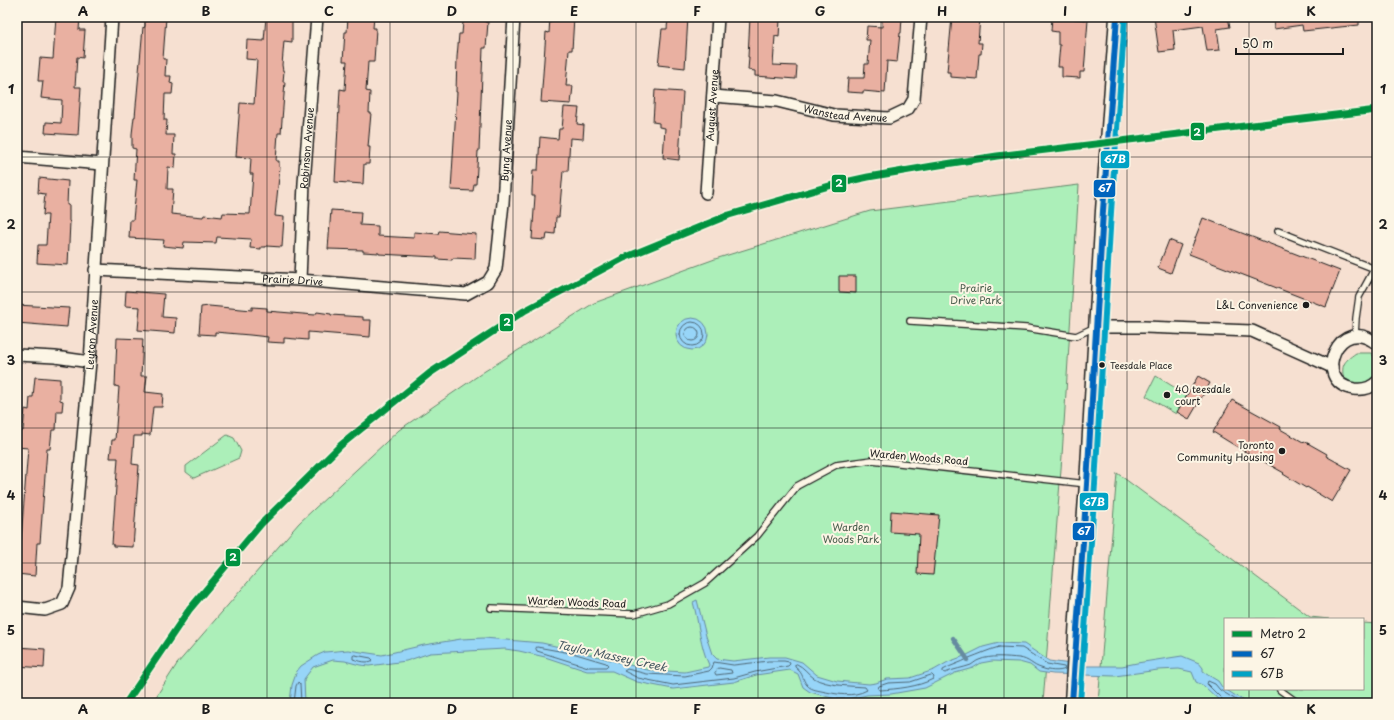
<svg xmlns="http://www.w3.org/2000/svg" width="1394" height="720" viewBox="0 0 1394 720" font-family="'Playpen Sans',sans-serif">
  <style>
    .green { fill: #acefb9; stroke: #64866a }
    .water { fill: #97d5f8; stroke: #668ba0 }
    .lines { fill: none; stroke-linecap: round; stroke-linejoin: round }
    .shore { stroke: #4d6674; stroke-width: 1 }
    .stream { stroke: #668ba0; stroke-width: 4.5 }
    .building { fill: #e9b0a1; stroke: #1c1c1c }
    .service-casing { stroke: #1c1c1c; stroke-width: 8 }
    .minor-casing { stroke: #1c1c1c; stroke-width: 14 }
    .tertiary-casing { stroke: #1c1c1c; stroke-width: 17 }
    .service { stroke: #fcf5e5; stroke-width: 5.5 }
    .minor { stroke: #fcf5e5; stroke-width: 11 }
    .tertiary { stroke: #fcf5e5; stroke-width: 14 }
    .bus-1-casing { stroke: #fcf5e5; stroke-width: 9 }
    .bus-2-casing { stroke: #fcf5e5; stroke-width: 9 }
    .bus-1 { stroke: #0065bd; stroke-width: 6 }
    .bus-2 { stroke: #01a2c5; stroke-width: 6 }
    .metro-1-casing { stroke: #fcf5e5; stroke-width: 10 }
    .metro-1 { stroke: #00923f; stroke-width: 7 }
    .grid { fill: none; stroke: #1c1c1c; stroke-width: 1; stroke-opacity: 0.55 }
    .poi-dot { fill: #1c1c1c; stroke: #fcf5e5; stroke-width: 1.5 }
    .labels { text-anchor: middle; stroke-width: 4; stroke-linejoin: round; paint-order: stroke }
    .bus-label { font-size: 9px; fill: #1c1c1c; stroke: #fcf5e5; text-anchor: start }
    .street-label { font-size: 10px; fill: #1c1c1c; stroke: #fcf5e5 }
    .park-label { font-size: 10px; fill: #475b4b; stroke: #fcf5e5 }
    .poi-label { font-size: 10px; fill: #1c1c1c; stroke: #fcf5e5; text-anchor: end }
    .water-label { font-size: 11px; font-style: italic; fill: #41545e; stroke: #fcf5e5 }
    .line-badge { stroke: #fcf5e5; stroke-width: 1.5 }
    .badge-label { font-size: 11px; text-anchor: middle; font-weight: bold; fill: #fff }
    .neatline { fill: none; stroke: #1c1c1c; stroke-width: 1.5 }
    .grid-label { font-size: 13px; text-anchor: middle; font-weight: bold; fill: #1c1c1c }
  </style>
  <rect width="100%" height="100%" fill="#f6e0d1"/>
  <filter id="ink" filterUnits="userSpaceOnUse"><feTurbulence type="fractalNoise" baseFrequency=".025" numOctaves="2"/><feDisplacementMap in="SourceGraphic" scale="8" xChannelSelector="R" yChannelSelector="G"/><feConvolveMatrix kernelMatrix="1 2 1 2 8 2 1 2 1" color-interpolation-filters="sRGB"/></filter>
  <g filter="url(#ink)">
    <!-- green -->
    <path class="green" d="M 1079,185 L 1062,456 L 1043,703 L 152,703 L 177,664 L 299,523 L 399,430 L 485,371 L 594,303 L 715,259 L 870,211 Z
      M 1356,353 L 1371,353 L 1377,361 L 1377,377 L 1369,387 L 1344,381 C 1341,365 1343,362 1356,353 Z
      M 1156,376 L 1187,395 L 1176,414 L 1146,396 Z
      M 227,435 L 234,438 L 241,451 L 239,458 L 194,478 L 186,472 L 186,466 Z
      M 1117,473 L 1310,617 L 1329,619 L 1225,619 L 1225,689 L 1363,689 L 1363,623 L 1377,624 L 1377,703 L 1098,703 Z"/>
    <!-- water -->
    <path class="water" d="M676 334a16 16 0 1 1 32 0a16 16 0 1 1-32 0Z
      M 697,600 L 706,636 L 712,654 L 717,659 L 733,661 L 769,657 L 785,657 L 802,662 L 817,675 L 837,681 L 869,684 L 876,683 L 887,679 L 910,678 L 934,670 L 948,662 L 967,655 L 983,647 L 999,643 L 1024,644 L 1049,661 L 1085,666 L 1122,666 L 1137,663 L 1182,656 L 1199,663 L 1203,668 L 1203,672 L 1218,681 L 1222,687 L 1239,698 L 1251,703 L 1222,703 L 1204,686 L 1196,682 L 1192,672 L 1179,669 L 1158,670 L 1115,676 L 1053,674 L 1039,672 L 1030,665 L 1019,662 L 992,661 L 981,663 L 973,668 L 955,673 L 925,688 L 891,694 L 867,695 L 847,699 L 836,699 L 810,692 L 803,687 L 798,674 L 790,670 L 756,675 L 734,682 L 673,689 L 637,682 L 612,671 L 587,671 L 545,657 L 519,651 L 505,649 L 430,653 L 406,661 L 369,666 L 360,665 L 345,661 L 333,660 L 313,667 L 304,679 L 305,703 L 290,703 L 292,685 L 297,671 L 301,666 L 318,655 L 325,652 L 348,650 L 382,655 L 424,645 L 461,639 L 484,638 L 542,643 L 577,651 L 648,670 L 685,672 L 708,667 L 709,665 C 700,646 699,623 693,602 Z"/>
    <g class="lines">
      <!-- shore -->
      <path class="shore" d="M680 334a12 12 0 1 1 24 0a12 12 0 1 1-24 0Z
        M685 334a7 7 0 1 1 14 0a7 7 0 1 1-14 0Z
        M 537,647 L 576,654 L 606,663 L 608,665 L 606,667 L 588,667 L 537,651 L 536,649 Z
        M 999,647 L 1022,648 L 1047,664 L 1064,667 L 1065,669 C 1060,672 1048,671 1041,668 C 1033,666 1029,659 1019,658 C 1008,657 990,655 979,660 C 976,661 974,663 971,665 C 963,668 954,669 945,673 L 943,672 L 943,670 C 951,665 961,663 969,658 C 980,654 988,650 999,647 Z
        M 355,655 L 371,658 L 373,660 C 368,664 359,661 353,659 L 353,656 Z
        M 769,661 L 784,661 L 789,662 L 790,664 L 788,666 L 755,672 L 734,678 L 673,685 L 638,678 L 624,671 L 627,669 L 647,674 L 685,676 L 709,671 L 712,668 L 714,662 L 733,665 Z
        M 797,664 C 804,667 808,674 814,678 C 826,686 852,686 865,687 L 867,690 C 853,698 836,694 821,691 C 816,690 810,689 807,685 C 801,678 805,675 795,667 L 795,665 Z
        M 719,668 L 731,670 L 732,673 L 716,675 L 715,673 Z
        M 932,675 L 934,677 L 933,679 C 918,687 897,689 880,690 L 878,689 L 879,686 L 888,683 L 910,682 Z
        M 294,703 L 296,686 L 298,682 L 300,684 L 301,703
        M 1224,703 L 1222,699 L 1207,684 L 1208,681 L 1215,684 L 1220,690 L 1241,703"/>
      <!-- stream -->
      <path class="stream" d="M 953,638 L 968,660"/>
    </g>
    <!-- building -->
    <path class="building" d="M 56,17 L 80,17 L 79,30 L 85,30 L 83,58 L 77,57 L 75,87 L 81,87 L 78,135 L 45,133 L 46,122 L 61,123 L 62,100 L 41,98 L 43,81 L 38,81 L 40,58 L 53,59 Z
      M 145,17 L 166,17 L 163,59 L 166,59 L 165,76 L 171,76 L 170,83 L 173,84 L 172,94 L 165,94 L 164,120 L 167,120 L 166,135 L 174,135 L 173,154 L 176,154 L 175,168 L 168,167 L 167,189 L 173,189 L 171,214 L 203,217 L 204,215 L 222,217 L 223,213 L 250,214 L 253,174 L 250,174 L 251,158 L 236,157 L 240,103 L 254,104 L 257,60 L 246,59 L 247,40 L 264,41 L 266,17 L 292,17 L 292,42 L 284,41 L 282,65 L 283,71 L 284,71 L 283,82 L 285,82 L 282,120 L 281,133 L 278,133 L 276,161 L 279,161 L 279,167 L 280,167 L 275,216 L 284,217 L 282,247 L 266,246 L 266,247 L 261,247 L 261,249 L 250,248 L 251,239 L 217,237 L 216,243 L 184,242 L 183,248 L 163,246 L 164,240 L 129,238 L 130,220 L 133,220 L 137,180 L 134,180 L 136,149 L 132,148 L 132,134 L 134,117 L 135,117 L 143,27 L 144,28 L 145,26 Z
      M 348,17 L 374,17 L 373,28 L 376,28 L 374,62 L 368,62 L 366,91 L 370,92 L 369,113 L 371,113 L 368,147 L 370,147 L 369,164 L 364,164 L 363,184 L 335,182 L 340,89 L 345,90 L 347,61 L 343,61 L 345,32 L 347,32 Z
      M 465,17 L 485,17 L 485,22 L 488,22 L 486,48 L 483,48 L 479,151 L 478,151 L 476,184 L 474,184 L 473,191 L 451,190 L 457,92 L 456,92 L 457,57 L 459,34 L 462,34 L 463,22 L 464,22 Z
      M 550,17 L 574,17 L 572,50 L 569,50 L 566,86 L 573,86 L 571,104 L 541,102 L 546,32 L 549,33 Z
      M 668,17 L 688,17 L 685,68 L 658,65 L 662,29 L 667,29 Z
      M 750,17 L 780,19 L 779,37 L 775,36 L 773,65 L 797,66 L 796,79 L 755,76 L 755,71 L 748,70 L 749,57 L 748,57 Z
      M 882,17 L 902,17 L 901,33 L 900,33 L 897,62 L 887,61 L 885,93 L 863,91 L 863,93 L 847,92 L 848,78 L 864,78 L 865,64 L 868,64 L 870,40 L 866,40 L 867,26 L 882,27 Z
      M 952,17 L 980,17 L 978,43 L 982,43 L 981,54 L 979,54 L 977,79 L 950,77 L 950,72 L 947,72 Z
      M 1052,17 L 1088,20 L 1084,72 L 1080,72 L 1080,78 L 1062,77 L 1062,67 L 1058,67 L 1060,45 L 1058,45 L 1058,32 L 1051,31 Z
      M 1154,17 L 1228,17 L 1230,27 L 1217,29 L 1220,50 L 1207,51 L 1203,26 L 1173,30 L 1175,50 L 1159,52 Z
      M 1273,17 L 1359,17 L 1359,25 L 1303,31 L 1302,25 L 1274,29 Z
      M 655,90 L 683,92 L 679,160 L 663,158 L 665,128 L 659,127 L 659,123 L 653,122 Z
      M 564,107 L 579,108 L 577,124 L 584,125 L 583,139 L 570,138 L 568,171 L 563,171 L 559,217 L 556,217 L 555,234 L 547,233 L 546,240 L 532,239 L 535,196 L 532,196 L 532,191 L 533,170 L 538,170 L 540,137 L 558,139 L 559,129 L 562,129 Z
      M 39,178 L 68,181 L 67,205 L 69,205 L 69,221 L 70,222 L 68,265 L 37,263 L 38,245 L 46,245 L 48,215 L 43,215 L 45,194 L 38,193 Z
      M 331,210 L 361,212 L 360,225 L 378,226 L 378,236 L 414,238 L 414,232 L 438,234 L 439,231 L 476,234 L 475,259 L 453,258 L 452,260 L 437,259 L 437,257 L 379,254 L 379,253 L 363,252 L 363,250 L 328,249 Z
      M 1203,218 L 1340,271 L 1326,307 L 1189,254 Z
      M 1169,240 L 1181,245 L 1171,273 L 1158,268 Z
      M 839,276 L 856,276 L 856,293 L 839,292 Z
      M 126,291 L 164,294 L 162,317 L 176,318 L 175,333 L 138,330 L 140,307 L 125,306 Z
      M 17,305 L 69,308 L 67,327 L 17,323 Z
      M 209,306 L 252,310 L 252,307 L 267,308 L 267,311 L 315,315 L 317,312 L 331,314 L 331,315 L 363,317 L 363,320 L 371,320 L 370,337 L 308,332 L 308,340 L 284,338 L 284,343 L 267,342 L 268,337 L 250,335 L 215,332 L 215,335 L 199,334 L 201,307 Z
      M 117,338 L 143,339 L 141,376 L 147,376 L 145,392 L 163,394 L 162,407 L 153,407 L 150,435 L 142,434 L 142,436 L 134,436 L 132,464 L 139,465 L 133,547 L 113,546 L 113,544 L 112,544 L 118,458 L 110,458 L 112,440 L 115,440 L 119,387 L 115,386 Z
      M 1198,376 L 1210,383 L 1189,419 L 1177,412 Z
      M 35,377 L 60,379 L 60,400 L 63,401 L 62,411 L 57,411 L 56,430 L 52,430 L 50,449 L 47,449 L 40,543 L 37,543 L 35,576 L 17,574 L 18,540 L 21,540 L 28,448 L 17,447 L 18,430 L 23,431 L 25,409 L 29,410 L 30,397 L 33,397 Z
      M 1232,400 L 1281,427 L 1280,429 L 1303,442 L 1304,441 L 1327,454 L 1326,456 L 1351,470 L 1332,502 L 1307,487 L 1306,488 L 1283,474 L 1284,473 L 1261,460 L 1260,461 L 1213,432 Z
      M 891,511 L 939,515 L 933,575 L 917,574 L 919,534 L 890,532 Z
      M 17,647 L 45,649 L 44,668 L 17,666 Z"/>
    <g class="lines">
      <!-- service casing -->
      <g class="service-casing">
        <path id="service" d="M 1278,231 L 1375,269
          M 910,321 L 1026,328 L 1076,336 L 1095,327
          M 1355,336 L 1356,318 L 1359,297 L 1377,264
          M 491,608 L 634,614 L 668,604 L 705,583 L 757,536 L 797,486 L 836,465 L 872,460 L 1087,484
          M 1280,690 L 1298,703"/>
      </g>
      <!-- minor casing -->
      <g class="minor-casing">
        <g id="minor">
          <path id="s1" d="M 713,96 L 777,101 L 834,115 L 889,118 L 908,109 L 914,99 L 921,17"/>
          <path d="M 17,157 L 102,164"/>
          <path id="s2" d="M 706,193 L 718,17"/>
          <path id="s3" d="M 95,270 L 300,280 L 466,294 L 488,282 L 496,269 L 503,203 L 514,17"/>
          <path id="s4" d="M 300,280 L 304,183 L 317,17"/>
          <path d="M 1096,327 L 1144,327 L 1252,331 L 1332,367"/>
          <path d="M 1377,344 C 1339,312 1310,382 1354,389 C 1362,390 1371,388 1377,382"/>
          <path d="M 17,355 L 55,357 L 90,362"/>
          <path id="s5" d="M 17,607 L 45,610 L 62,604 L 69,588 L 90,362 L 112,17"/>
        </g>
      </g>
      <!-- tertiary casing -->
      <g class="tertiary-casing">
        <path id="tertiary" d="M 1072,703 L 1077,617 L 1087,484 L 1103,211 L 1117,17"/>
      </g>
      <!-- service -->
      <use href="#service" class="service"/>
      <!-- minor -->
      <use href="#minor" class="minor"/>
      <!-- tertiary -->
      <use href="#tertiary" class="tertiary"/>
      <!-- bus-1 casing -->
      <g class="bus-1-casing">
        <path id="bus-1" d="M 1072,703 L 1087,484 L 1103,211 L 1117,17"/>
      </g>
      <!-- bus-2 casing -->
      <g class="bus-2-casing">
        <path id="bus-2" d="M 1080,703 L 1095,484 L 1111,212 L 1125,18"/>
      </g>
      <!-- bus-1 -->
      <use href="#bus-1" class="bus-1"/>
      <!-- bus-2 -->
      <use href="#bus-2" class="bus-2"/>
      <!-- metro-1 casing -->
      <g class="metro-1-casing">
        <path id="metro-1" d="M 126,703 L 189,610 L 261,524 L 341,445 L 430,373 L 524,311 L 624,258 L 729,215 L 836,184 L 868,177 L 933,166 L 997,156 L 1377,110"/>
      </g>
      <!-- metro-1 -->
      <use href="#metro-1" class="metro-1"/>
    </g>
  </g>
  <!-- grid -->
  <path class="grid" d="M 145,17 L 145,703M 267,17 L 267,703M 390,17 L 390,703M 513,17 L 513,703M 636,17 L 636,703M 758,17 L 758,703M 881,17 L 881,703M 1004,17 L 1004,703M 1127,17 L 1127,703M 1249,17 L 1249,619M 17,157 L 1377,157M 17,292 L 1377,292M 17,428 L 1377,428M 17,563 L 1377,563M 1249,689 L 1249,703"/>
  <!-- markers -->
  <g class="poi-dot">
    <circle cx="1306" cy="305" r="4"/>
    <circle cx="1102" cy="365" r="3.5"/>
    <circle cx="1167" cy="395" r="4"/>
    <circle cx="1282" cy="451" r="4"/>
  </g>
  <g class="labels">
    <!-- bus labels -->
    <g class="bus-label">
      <text x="1110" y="369">Teesdale Place</text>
    </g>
    <!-- street labels -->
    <g class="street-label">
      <text dy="4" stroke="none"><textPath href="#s2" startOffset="88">August Avenue</textPath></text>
      <text dy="4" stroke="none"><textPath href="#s1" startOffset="134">Wanstead Avenue</textPath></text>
      <text dy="4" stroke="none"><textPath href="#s4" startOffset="132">Robinson Avenue</textPath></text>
      <text dy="4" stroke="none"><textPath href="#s3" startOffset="531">Byng Avenue</textPath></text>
      <text dy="4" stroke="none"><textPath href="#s3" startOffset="198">Prairie Drive</textPath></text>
      <text dy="4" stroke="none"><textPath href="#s5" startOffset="318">Leyton Avenue</textPath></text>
      <text transform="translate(919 457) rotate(5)" y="4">Warden Woods Road</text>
      <text transform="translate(577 602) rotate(2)" y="4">Warden Woods Road</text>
    </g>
    <!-- park labels -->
    <g class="park-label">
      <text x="976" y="292">Prairie<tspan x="976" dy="12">Drive Park</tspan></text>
      <text x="851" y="531">Warden<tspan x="851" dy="12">Woods Park</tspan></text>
    </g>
    <!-- poi labels -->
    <g class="poi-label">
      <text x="1298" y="309">L&amp;L Convenience</text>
      <text x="1175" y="393" text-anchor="start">40 teesdale<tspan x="1175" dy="12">court</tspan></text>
      <text x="1274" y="449">Toronto<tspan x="1274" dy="12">Community Housing</tspan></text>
    </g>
    <!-- water labels -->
    <g class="water-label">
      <text transform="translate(612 656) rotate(12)" y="4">Taylor Massey Creek</text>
    </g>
  </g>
  <g class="line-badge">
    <rect x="1190" y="122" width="15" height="19" rx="4" fill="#00923f"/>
    <rect x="1100" y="150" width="30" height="19" rx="4" fill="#01a2c5"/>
    <rect x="831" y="174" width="16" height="19" rx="4" fill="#00923f"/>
    <rect x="1093" y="179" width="23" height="19" rx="4" fill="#0065bd"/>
    <rect x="499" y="313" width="15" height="19" rx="4" fill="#00923f"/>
    <rect x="1079" y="492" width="30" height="19" rx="4" fill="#01a2c5"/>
    <rect x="1072" y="522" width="23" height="19" rx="4" fill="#0065bd"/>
    <rect x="225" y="548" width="16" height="19" rx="4" fill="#00923f"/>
  </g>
  <g class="badge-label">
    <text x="1197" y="136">2</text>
    <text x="1115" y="163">67B</text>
    <text x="839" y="187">2</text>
    <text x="1105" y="192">67</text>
    <text x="507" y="326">2</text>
    <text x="1094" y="506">67B</text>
    <text x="1084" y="535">67</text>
    <text x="233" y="561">2</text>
  </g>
  <!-- margin -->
  <rect width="1394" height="720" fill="none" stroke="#fcf5e5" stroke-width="44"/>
  <!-- legend -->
  <rect x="1224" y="618" width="140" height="72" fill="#fcf5e5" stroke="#a29e95"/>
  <rect x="1232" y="631" width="20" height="6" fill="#00923f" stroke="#a29e95"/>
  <text x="1260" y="638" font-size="12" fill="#1c1c1c">Metro 2</text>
  <rect x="1232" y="651" width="20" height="6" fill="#0065bd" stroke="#a29e95"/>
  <text x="1260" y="658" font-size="12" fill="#1c1c1c">67</text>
  <rect x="1232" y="671" width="20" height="6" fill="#01a2c5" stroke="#a29e95"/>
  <text x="1260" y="678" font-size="12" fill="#1c1c1c">67B</text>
  <!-- scale -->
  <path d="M1236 48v6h107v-6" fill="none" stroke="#1c1c1c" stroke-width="2"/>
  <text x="1242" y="48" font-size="12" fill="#1c1c1c" stroke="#fcf5e5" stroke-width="3" paint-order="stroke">50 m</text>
  <rect x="22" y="22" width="1350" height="676" class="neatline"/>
  <g class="grid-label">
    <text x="83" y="16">A</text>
    <text x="206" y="16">B</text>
    <text x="329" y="16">C</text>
    <text x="452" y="16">D</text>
    <text x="574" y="16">E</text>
    <text x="697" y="16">F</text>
    <text x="820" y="16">G</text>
    <text x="942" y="16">H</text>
    <text x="1065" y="16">I</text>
    <text x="1188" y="16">J</text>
    <text x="1311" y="16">K</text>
    <text x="11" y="94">1</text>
    <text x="1383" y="94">1</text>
    <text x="11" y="229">2</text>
    <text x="1383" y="229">2</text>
    <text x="11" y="365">3</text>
    <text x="1383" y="365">3</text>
    <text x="11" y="500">4</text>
    <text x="1383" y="500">4</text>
    <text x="11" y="635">5</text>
    <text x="1383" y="635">5</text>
    <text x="83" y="714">A</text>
    <text x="206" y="714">B</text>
    <text x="329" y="714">C</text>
    <text x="452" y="714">D</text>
    <text x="574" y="714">E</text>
    <text x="697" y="714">F</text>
    <text x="820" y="714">G</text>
    <text x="942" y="714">H</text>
    <text x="1065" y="714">I</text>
    <text x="1188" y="714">J</text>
    <text x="1311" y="714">K</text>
  </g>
</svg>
